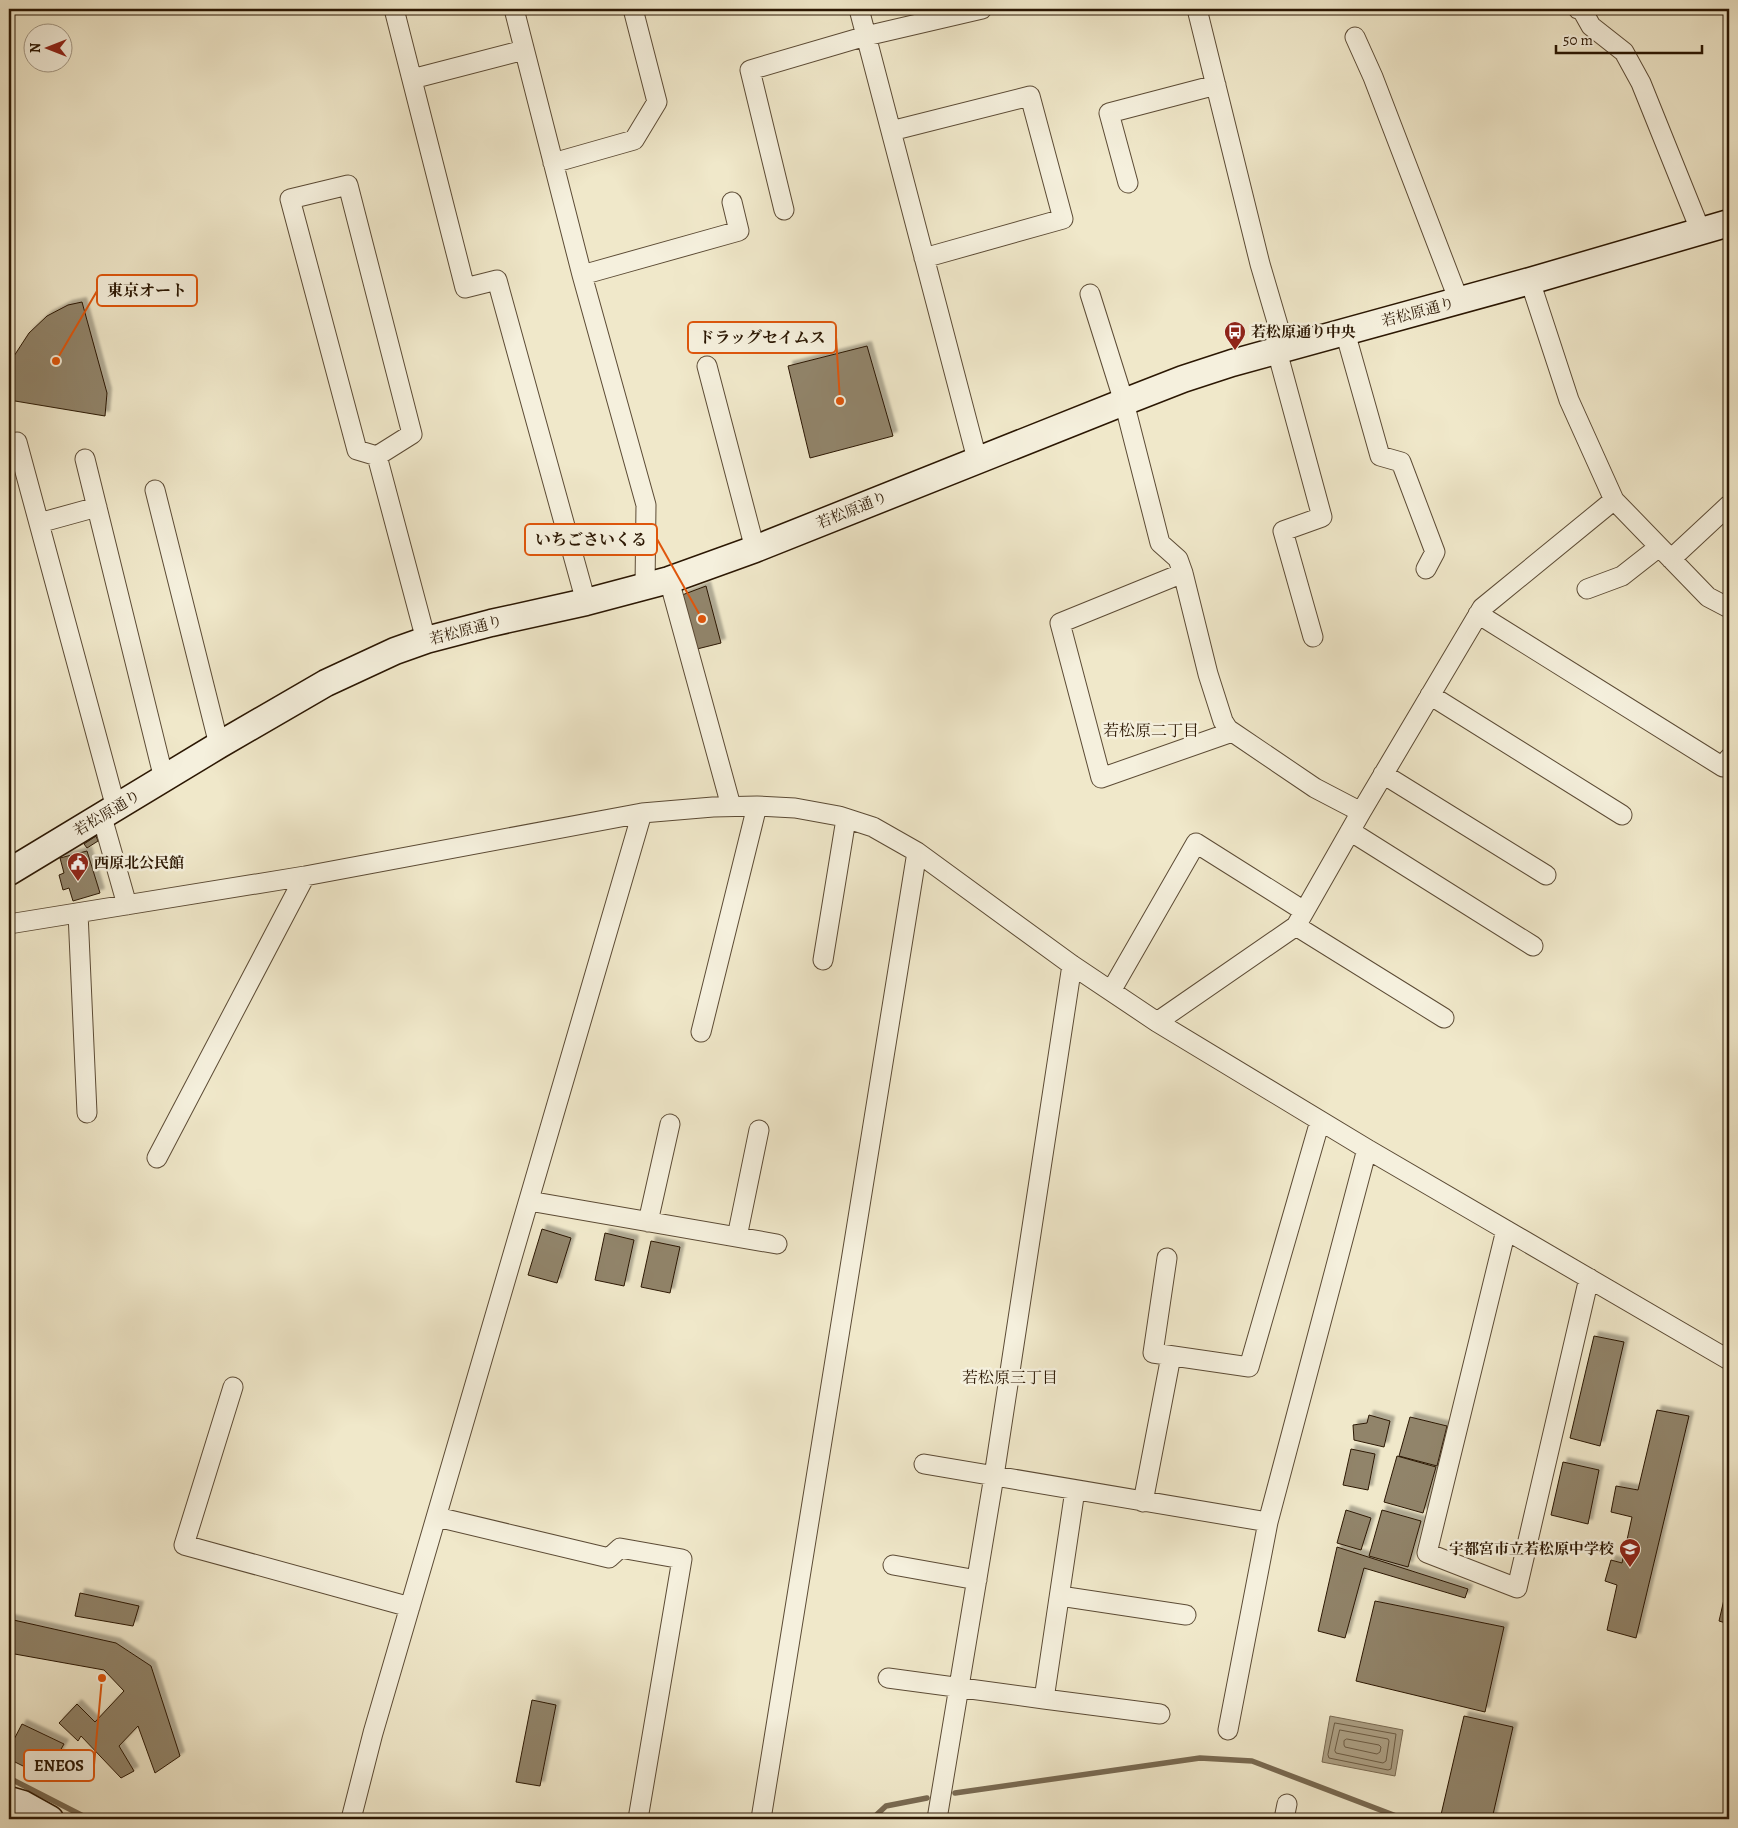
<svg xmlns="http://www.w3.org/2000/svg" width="1738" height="1828" viewBox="0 0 1738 1828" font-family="Alegreya,'Noto Serif JP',serif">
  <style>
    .water { fill: #ada186; stroke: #796a52 }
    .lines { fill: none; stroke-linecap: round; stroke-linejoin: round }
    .shore { stroke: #6c5c44; stroke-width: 1 }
    .stream { stroke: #796a52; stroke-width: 5.5 }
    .building { fill: #91846a; stroke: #2b1703; filter: url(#shadow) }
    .street-casing { stroke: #5c4b35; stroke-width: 21 }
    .secondary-casing { stroke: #2b1703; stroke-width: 29 }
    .street { stroke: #f5f0dd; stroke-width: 19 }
    .secondary { stroke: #f5f0dd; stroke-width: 26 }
    .labels { text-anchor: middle; stroke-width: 5; stroke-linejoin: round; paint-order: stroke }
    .street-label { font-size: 15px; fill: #2b1703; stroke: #f5f0dd }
    .poi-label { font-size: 15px; font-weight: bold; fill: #2b1703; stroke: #f5f0dd; text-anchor: start }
    .neighbourhood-label { font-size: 16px; fill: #2b1703; stroke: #f5f0dd }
    .leader { fill: none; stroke: #df560c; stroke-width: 2 }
    .callout-dot { fill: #df560c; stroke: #f5f0dd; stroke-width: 2 }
    .callout { fill: #f5f0dd; stroke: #df560c; stroke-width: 2 }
    .callout-label { font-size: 16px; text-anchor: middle; font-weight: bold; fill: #2b1703 }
  </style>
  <defs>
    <filter id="shadow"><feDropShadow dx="4.5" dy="-4.5" stdDeviation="1" flood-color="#0004"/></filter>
  </defs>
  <rect width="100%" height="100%" fill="#f0e8ca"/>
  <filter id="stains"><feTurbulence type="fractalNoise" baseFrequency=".004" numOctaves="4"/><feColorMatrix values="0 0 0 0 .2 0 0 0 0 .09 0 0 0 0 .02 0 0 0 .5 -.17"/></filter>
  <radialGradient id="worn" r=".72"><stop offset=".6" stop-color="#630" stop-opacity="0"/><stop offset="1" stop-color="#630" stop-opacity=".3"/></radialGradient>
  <!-- water -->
  <path class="water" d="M 1330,1716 L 1403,1730 L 1395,1776 L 1322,1762 Z"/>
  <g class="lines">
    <!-- shore -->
    <path class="shore" d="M 1335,1723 L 1396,1734 L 1391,1769 L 1388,1770 L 1329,1758 L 1328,1755 Z
      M 1340,1730 L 1388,1739 L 1389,1741 L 1386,1761 L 1383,1763 L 1336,1753 L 1335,1751 Z
      M 1347,1739 L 1379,1745 L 1381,1747 L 1380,1752 L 1377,1754 L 1345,1747 L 1344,1745 L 1344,1741 Z"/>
    <!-- stream -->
    <path class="stream" d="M 9,1778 L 89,1819
      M 955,1793 L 1200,1758 L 1252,1761 L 1404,1819
      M 872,1819 L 886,1806 L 927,1798"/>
  </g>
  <!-- building -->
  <path class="building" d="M 82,302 L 107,393 L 105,416 L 9,400 L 9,366 L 11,367 L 14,356 L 29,333 L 47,316 L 68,305 Z
    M 867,346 L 893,436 L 810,458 L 788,366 Z
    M 706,586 L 721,643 L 697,649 L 682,595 Z
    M 96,836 L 98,841 L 87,848 L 84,844 Z
    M 87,851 L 100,893 L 73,901 L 69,888 L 63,890 L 59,875 L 64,873 L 60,858 Z
    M 542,1229 L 571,1238 L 557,1283 L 528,1275 Z
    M 605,1233 L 634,1240 L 624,1286 L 595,1280 Z
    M 651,1241 L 680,1247 L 670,1293 L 641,1287 Z
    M 1594,1336 L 1624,1342 L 1600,1446 L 1570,1438 Z
    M 1657,1410 L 1689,1416 L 1636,1638 L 1607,1630 L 1617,1585 L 1605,1581 L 1611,1560 L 1622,1563 L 1632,1517 L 1611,1512 L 1616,1486 L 1638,1490 Z
    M 1369,1415 L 1390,1421 L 1384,1447 L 1354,1440 L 1353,1425 L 1367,1423 Z
    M 1410,1417 L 1447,1426 L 1437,1466 L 1399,1456 Z
    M 1351,1449 L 1375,1454 L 1368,1490 L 1343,1485 Z
    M 1397,1456 L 1436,1467 L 1423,1513 L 1384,1502 Z
    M 1563,1462 L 1599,1470 L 1588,1524 L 1551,1515 Z
    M 1346,1510 L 1371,1518 L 1361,1550 L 1337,1543 Z
    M 1382,1510 L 1421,1521 L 1408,1567 L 1369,1556 Z
    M 1337,1547 L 1468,1589 L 1465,1598 L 1364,1568 L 1345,1638 L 1318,1631 Z
    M 1729,1578 L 1729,1624 L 1719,1621 Z
    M 80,1593 L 139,1606 L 133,1626 L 75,1616 Z
    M 1375,1601 L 1504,1627 L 1485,1712 L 1356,1681 Z
    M 9,1619 L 116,1643 L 151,1666 L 180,1756 L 155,1773 L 138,1726 L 119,1746 L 134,1771 L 121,1778 L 81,1736 L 78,1741 L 59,1723 L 77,1704 L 95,1722 L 124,1691 L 104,1670 L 9,1653 Z
    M 532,1700 L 556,1705 L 540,1786 L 516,1782 Z
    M 1464,1716 L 1513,1727 L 1492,1819 L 1440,1819 Z
    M 22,1724 L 64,1744 L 45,1777 L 9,1759 L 9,1749 Z"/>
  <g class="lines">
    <!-- street casing -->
    <g class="street-casing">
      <path id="street" d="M 394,9 L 465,288 L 497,280 L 586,602
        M 514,9 L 582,275 L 646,505 L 645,587
        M 859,9 L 977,459
        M 1197,9 L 1260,264 L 1285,349
        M 1578,9 L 1582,10 L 1591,26 L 1624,52 L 1641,83 L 1701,232
        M 1355,37 L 1373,77 L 1459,301
        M 412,79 L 524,50
        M 891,131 L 1030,96 L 1063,219 L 924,258
        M 553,163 L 634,140 L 657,102 L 633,9
        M 1128,183 L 1109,113 L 1216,85
        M 784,210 L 750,70 L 866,36 L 982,9
        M 582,275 L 739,231 L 732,202
        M 1530,281 L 1569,400 L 1614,500 L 1708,597 L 1729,608
        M 1090,294 L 1124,402 L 1160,543 L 1178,559 L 1183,573 L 1208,674 L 1223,721 L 1228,729 L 1315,788 L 1361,812
        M 1345,332 L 1380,456 L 1401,462 L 1435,552 L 1426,569
        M 1277,351 L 1322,517 L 1283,531 L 1313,637
        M 707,366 L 755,549
        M 17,442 L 116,808
        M 377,456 L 412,434 L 348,185 L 290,199 L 357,450 L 377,456 L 426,640
        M 85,459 L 164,779
        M 155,490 L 219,745
        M 39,523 L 97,507
        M 1671,559 L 1729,505
        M 1183,573 L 1060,623 L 1101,778 L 1232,732
        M 669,580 L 731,806
        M 1587,589 L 1622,576 L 1659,547
        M 1478,614 L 1723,767 L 1729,758
        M 1430,695 L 1622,815
        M 1383,774 L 1546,875
        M 102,817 L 127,905
        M 1350,831 L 1533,946
        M 78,913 L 87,1113
        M 9,924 L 305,876 L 642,813 L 713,807 L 757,806 L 795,808 L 839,816 L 873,827 L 917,852 L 1072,965 L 1157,1022 L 1367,1149 L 1729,1360
        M 1296,926 L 1444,1018
        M 823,960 L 846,819
        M 1111,991 L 1196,843 L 1304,911
        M 1157,1022 L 1296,926 L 1361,812 L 1482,608 L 1614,500
        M 701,1032 L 757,806
        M 157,1158 L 305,876
        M 529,1201 L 777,1244
        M 648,1222 L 670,1124
        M 1506,1230 L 1427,1553 L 1517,1588 L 1589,1278
        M 737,1237 L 759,1130
        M 1167,1258 L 1153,1353 L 1249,1367 L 1320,1121
        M 233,1387 L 184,1545 L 410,1607
        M 924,1464 L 1268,1522 L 1367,1149
        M 1143,1502 L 1171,1356
        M 437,1517 L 609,1558 L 620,1548 L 682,1559 L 638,1819
        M 893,1565 L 977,1580
        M 1060,1596 L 1186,1615
        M 888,1678 L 1044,1699 L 1075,1490
        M 1044,1699 L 1160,1714
        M 1228,1730 L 1268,1522
        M 351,1819 L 373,1733 L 642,813
        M 761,1819 L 917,852
        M 937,1819 L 994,1476 L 1072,965
        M 1284,1819 L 1287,1804"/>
    </g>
    <!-- secondary casing -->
    <g class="secondary-casing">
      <path id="secondary" d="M 9,872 L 219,745 L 326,683 L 395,651 L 426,640 L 491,623 L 586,602 L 669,580 L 755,549 L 1124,402 L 1183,379 L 1232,363 L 1530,281 L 1729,223
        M 9,1800 L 23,1804 L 50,1819"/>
    </g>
    <!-- street -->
    <use href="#street" class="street"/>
    <!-- secondary -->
    <use href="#secondary" class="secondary"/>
  </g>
  <!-- icons -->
  <defs>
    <g id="bus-pin" transform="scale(1.125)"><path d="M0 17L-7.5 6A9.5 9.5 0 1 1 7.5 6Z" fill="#8f2418" stroke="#f5f0dd"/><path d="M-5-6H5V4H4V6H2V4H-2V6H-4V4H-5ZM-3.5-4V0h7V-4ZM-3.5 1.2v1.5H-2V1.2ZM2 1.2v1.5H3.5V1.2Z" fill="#fff"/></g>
    <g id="civic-pin" transform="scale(1.125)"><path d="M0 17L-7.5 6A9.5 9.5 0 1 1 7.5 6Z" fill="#8f2418" stroke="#f5f0dd"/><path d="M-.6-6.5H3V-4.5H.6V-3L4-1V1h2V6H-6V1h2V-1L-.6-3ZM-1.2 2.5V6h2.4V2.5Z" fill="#fff"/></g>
    <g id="school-pin" transform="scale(1.125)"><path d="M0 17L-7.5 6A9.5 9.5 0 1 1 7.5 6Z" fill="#8f2418" stroke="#f5f0dd"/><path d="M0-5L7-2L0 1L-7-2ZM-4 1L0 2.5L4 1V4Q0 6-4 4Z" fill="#fff"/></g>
  </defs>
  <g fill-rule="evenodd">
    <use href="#bus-pin" x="1235" y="332"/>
    <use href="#civic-pin" x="78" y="863"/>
    <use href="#school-pin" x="1630" y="1549"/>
  </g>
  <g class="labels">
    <!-- street labels -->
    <g class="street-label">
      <text transform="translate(1418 312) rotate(-15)" y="5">若松原通り</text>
      <text transform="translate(852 510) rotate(-22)" y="5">若松原通り</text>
      <text transform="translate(466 630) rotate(-15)" y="5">若松原通り</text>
      <text transform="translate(107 813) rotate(-31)" y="5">若松原通り</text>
    </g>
    <!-- poi labels -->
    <g class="poi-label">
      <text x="1251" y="337">若松原通り中央</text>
      <text x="94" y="868">西原北公民館</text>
      <text x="1614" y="1554" text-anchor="end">宇都宮市立若松原中学校</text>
    </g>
    <!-- neighbourhood labels -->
    <g class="neighbourhood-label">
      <text x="1151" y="736">若松原二丁目</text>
      <text x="1010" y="1383">若松原三丁目</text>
    </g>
  </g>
  <!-- callouts -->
  <path class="leader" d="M56 361L97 291M840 401L836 337M702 619L657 539M102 1678L94 1765"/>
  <g class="callout-dot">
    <circle cx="56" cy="361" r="5"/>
    <circle cx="840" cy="401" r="5"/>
    <circle cx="702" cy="619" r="5"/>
    <circle cx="102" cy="1678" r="5"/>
  </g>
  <g class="callout">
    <rect x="97" y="275" width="100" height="31" rx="5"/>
    <rect x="688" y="322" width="148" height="31" rx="5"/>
    <rect x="525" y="524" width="132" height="31" rx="5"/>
    <rect x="24" y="1750" width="70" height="31" rx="5"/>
  </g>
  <g class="callout-label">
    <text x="147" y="296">東京オート</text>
    <text x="762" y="343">ドラッグセイムス</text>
    <text x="591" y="545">いちごさいくる</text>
    <text x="59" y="1771">ENEOS</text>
  </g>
  <!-- margin -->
  <rect width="1738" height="1828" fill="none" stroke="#f0e8ca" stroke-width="30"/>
  <rect x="10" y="10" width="1718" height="1808" fill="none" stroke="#2b1703" stroke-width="2.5"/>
  <rect x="15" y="15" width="1708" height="1798" fill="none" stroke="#2b1703"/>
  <!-- north arrow -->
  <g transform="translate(48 48) rotate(270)"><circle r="24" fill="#f5f0dd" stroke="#a49986"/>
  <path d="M0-4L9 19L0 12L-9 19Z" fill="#8f2418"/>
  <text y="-8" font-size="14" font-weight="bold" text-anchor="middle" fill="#2b1703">N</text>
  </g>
  <!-- scale -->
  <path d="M1556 45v8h146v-8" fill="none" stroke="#2b1703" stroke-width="2.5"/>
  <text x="1563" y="45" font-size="15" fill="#2b1703" stroke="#f5f0dd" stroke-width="4" paint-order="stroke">50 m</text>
  <rect width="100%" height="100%" filter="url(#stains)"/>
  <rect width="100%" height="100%" fill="url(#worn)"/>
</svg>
